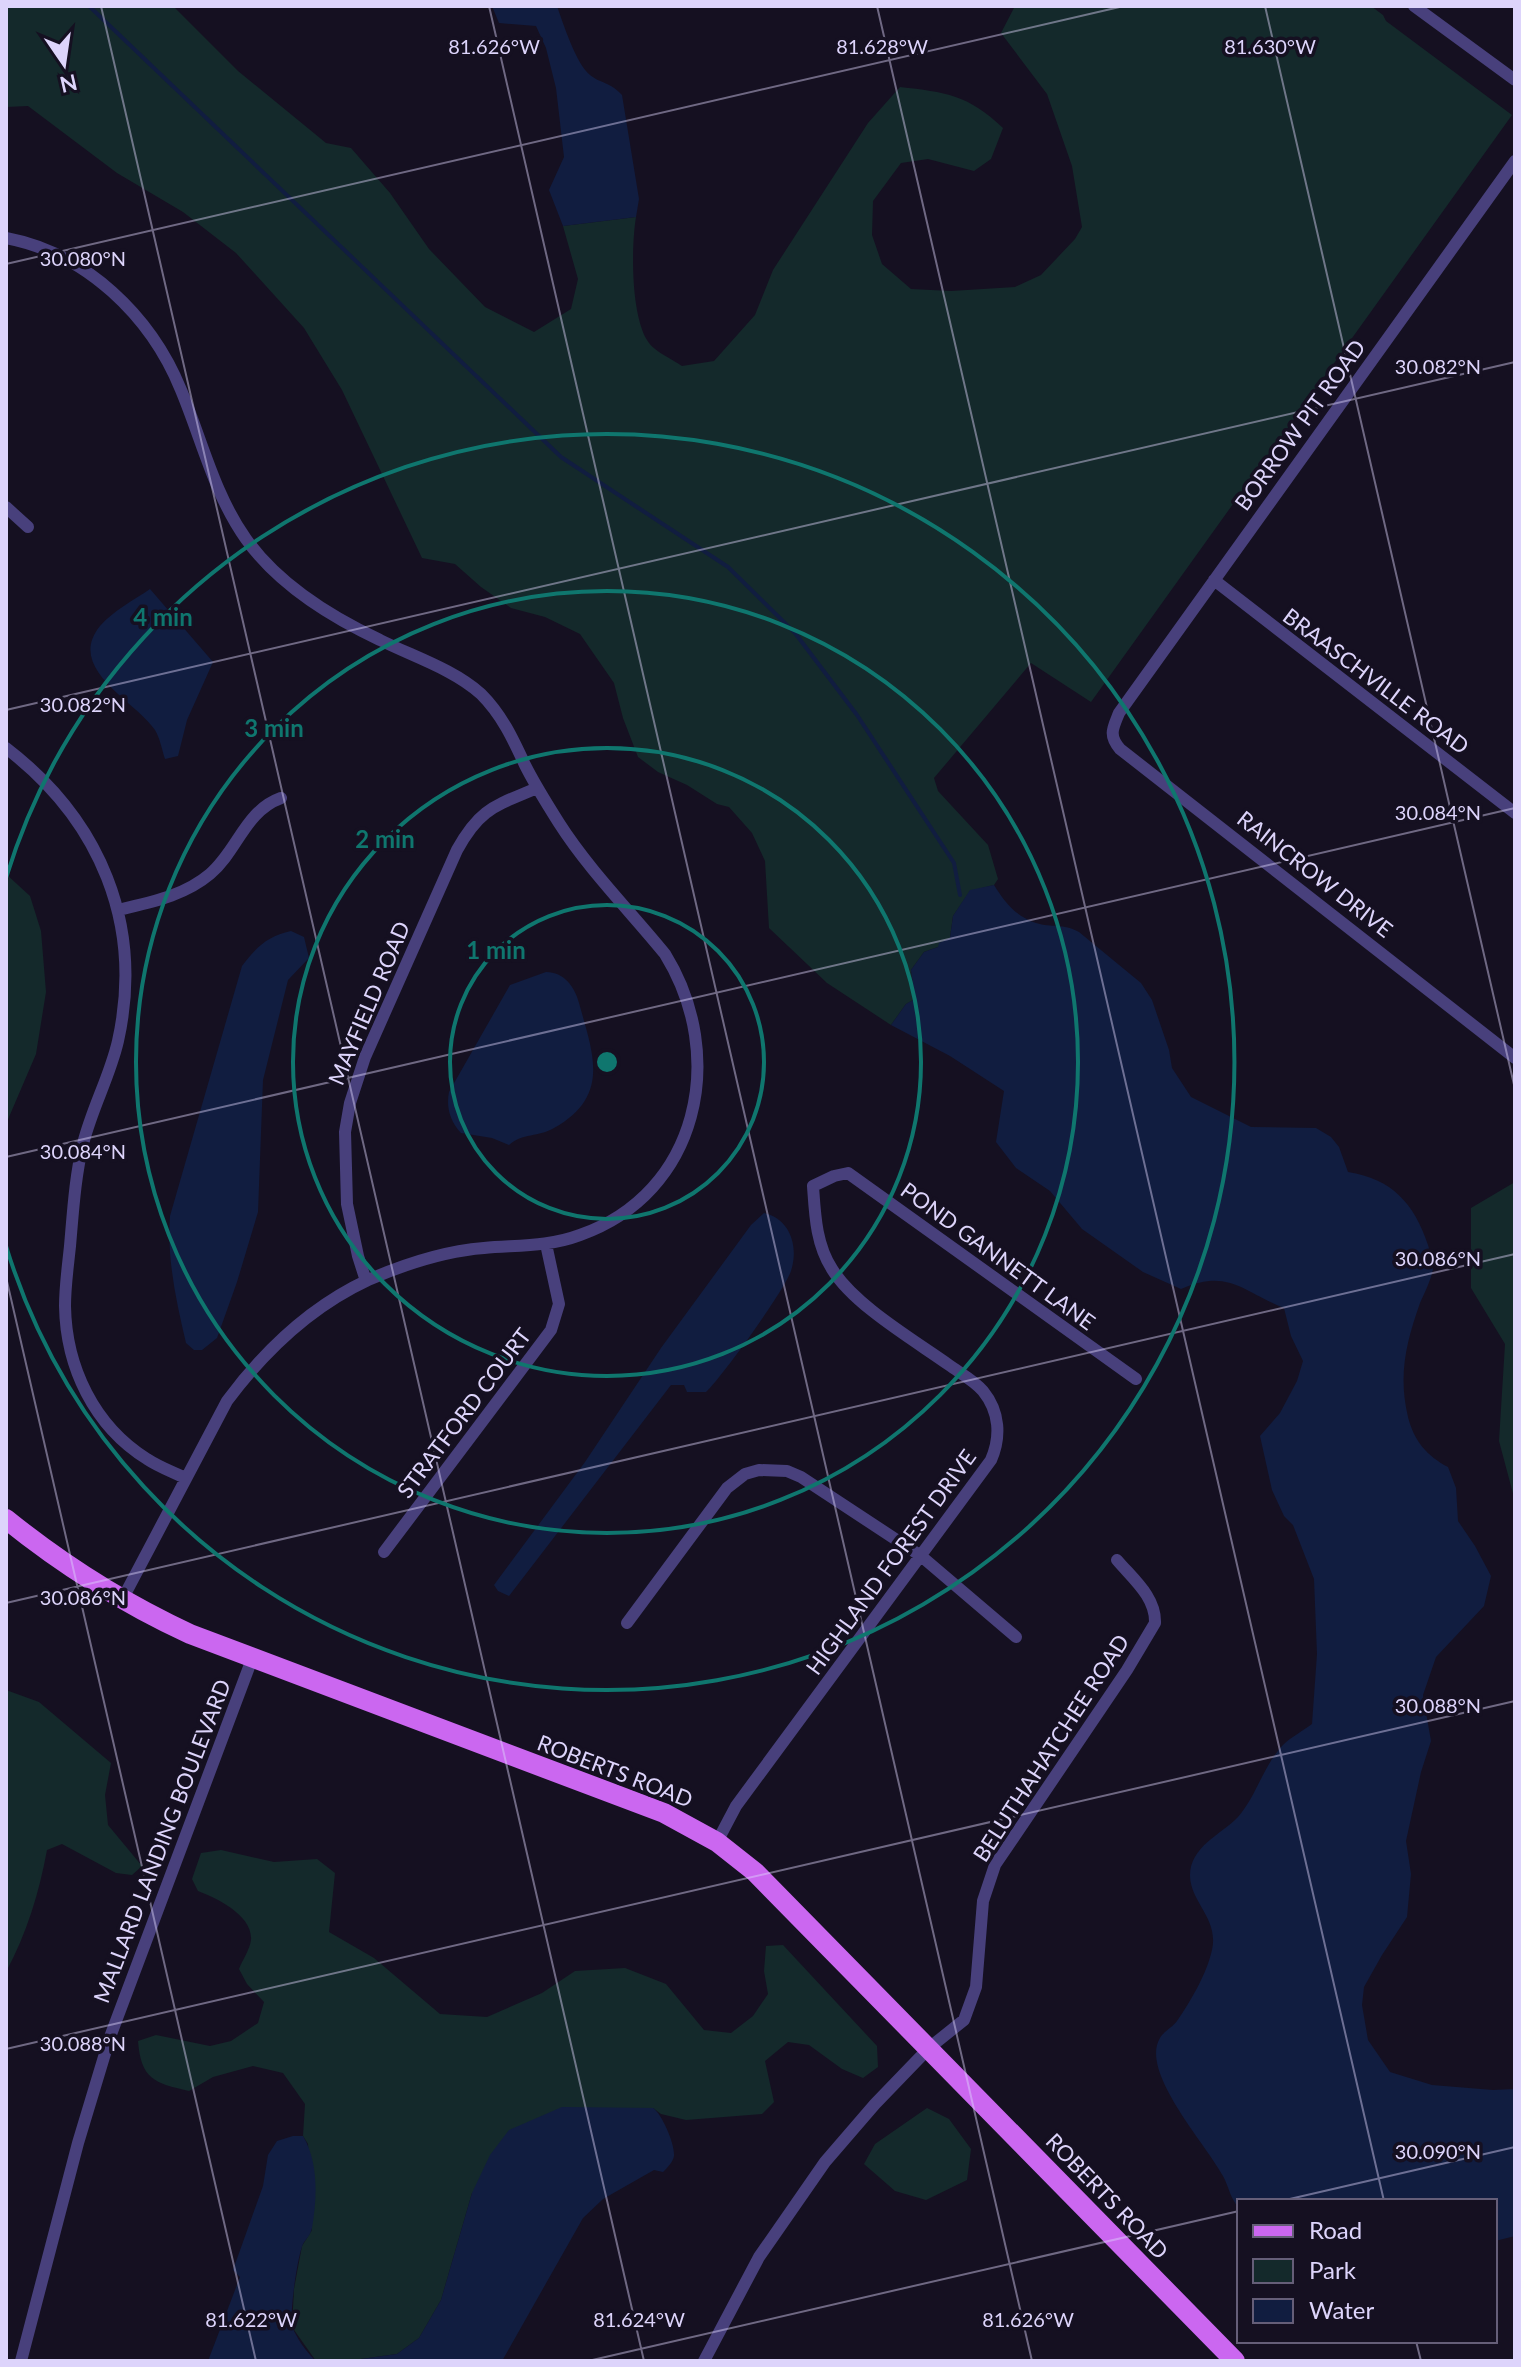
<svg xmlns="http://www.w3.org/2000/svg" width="1521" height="2367" viewBox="0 0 1521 2367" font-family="Lato,sans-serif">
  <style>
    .green { fill: #14292b }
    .water { fill: #111d40 }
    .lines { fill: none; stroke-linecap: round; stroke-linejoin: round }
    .stream { stroke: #111d40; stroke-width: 4 }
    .street { stroke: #48407c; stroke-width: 12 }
    .primary { stroke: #cb67f0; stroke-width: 20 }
    .ticks { fill: none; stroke: #ddd4fb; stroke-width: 2; stroke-opacity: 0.45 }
    .ring { fill: none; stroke: #0f766e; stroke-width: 4 }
    .labels { text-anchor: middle; stroke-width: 7; stroke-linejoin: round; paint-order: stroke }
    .street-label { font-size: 22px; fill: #ddd4fb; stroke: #151021 }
    .ticks-label { font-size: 20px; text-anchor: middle; fill: #ddd4fb; stroke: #151021; stroke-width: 7; stroke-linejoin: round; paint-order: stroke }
    .centre { fill: #0f766e; stroke: #151021; stroke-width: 4 }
    .ring-label { font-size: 24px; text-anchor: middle; font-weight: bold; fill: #0f766e; stroke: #151021; stroke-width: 7; stroke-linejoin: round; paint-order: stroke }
  </style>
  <rect width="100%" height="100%" fill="#151021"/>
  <!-- green -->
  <path class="green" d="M 6,6 L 173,6 L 238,71 L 326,143 L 351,148 L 390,193 L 429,249 L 485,307 L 534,332 L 571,309 L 578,279 L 563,226 L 636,217 C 631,248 631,313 647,340 C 653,351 672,359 682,366 L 714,361 L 755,315 L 773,270 L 868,123 L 900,87 C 945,92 969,95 1003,128 L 991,159 L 974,171 L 928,159 L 901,163 L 873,201 L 872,235 L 882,264 L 911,289 L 951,291 L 1015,287 L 1041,275 L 1075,239 L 1082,227 L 1072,166 L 1047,94 L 1001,33 L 1015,6 L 1371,6 L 1383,15 L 1386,21 L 1512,115 L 1091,702 L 1031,663 L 934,778 L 938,791 L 988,845 L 998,879 L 994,885 L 970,891 L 953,916 L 950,938 L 938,947 L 924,952 L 911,970 L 915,999 L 906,1004 L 891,1025 L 827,983 L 769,928 L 765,861 L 752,833 L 729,807 L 717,804 L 687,785 L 658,772 L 638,757 L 623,718 L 614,683 L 580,634 L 545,617 L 511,608 L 481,587 L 455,564 L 422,558 L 342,390 L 304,328 L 236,253 L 183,212 L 117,173 L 28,106 L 6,107 Z
    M 6,874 L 30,896 L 41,931 L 46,992 L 36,1054 L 6,1124 Z
    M 1515,1182 L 1515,1501 L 1499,1441 L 1505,1344 L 1471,1288 L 1471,1208 Z
    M 6,1690 L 39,1702 L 111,1763 L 105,1795 L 108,1825 L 142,1866 L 132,1875 L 116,1873 L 62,1844 L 47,1850 C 39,1893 27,1933 6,1972 Z
    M 221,1850 L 274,1862 L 317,1859 L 335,1873 L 329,1932 L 374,1958 L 440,2014 L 487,2017 L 542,1993 L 575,1971 L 625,1968 L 666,1984 L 704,2030 L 731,2033 L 753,2016 L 768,1994 L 764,1971 L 766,1946 L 783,1945 L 877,2046 L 878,2067 L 863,2078 L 842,2069 L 809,2045 L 788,2042 L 765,2061 L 774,2102 L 762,2114 L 686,2120 L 661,2114 L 653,2108 L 620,2109 L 472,2193 L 441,2300 L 419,2338 L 397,2354 L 347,2361 L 316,2361 L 292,2327 L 294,2289 L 302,2246 L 312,2230 L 308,2144 L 303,2136 L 305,2104 L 283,2073 L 253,2066 L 213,2077 L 189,2091 C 154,2083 141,2079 138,2041 L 156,2035 L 210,2046 L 231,2041 L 258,2023 L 264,2002 L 247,1984 L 239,1969 C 242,1961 250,1949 251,1940 C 253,1915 216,1898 198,1891 L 192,1879 L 201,1853 Z
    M 927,2108 L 949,2119 L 971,2149 L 967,2180 L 926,2200 L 895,2191 L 864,2164 L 875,2144 Z"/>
  <!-- water -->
  <path class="water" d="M 492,6 L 557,6 C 563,23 576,64 590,75 C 601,84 609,81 622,95 L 639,199 L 636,217 L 563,226 L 549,190 L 564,157 L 556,88 L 546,48 L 536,26 L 499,23 Z
    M 150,589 L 213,662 L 187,720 L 178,756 L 165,759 C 162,750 160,738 155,730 C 136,701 65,669 100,626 C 113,611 134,600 150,589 Z
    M 994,885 C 1004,901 1016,917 1036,923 C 1052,928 1063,923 1079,932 L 1141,983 L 1152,1000 L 1169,1050 L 1172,1068 L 1191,1097 L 1251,1127 L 1316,1128 L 1331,1137 L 1339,1147 L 1348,1172 C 1392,1179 1414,1203 1428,1245 C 1430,1253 1435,1261 1433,1269 C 1431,1280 1425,1292 1420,1303 C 1406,1343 1398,1375 1408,1417 C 1414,1441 1427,1456 1448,1467 L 1456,1488 L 1458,1521 L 1475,1546 L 1491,1576 L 1484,1606 L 1436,1657 L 1423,1695 L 1431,1741 L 1421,1772 L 1406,1841 L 1411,1874 L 1407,1917 L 1382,1955 L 1364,1987 L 1362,2005 L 1368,2040 L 1390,2072 L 1432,2085 L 1493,2090 L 1515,2089 L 1515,2236 L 1495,2241 L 1495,2201 L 1239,2201 L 1239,2208 C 1230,2198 1229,2187 1223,2176 C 1208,2146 1139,2072 1160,2038 C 1164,2031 1173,2027 1177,2021 C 1191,2001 1207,1973 1212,1950 C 1219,1919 1191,1903 1190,1876 C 1190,1846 1221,1835 1238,1817 C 1257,1795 1263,1766 1283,1745 C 1291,1737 1303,1731 1312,1724 L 1317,1654 L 1314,1579 L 1293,1525 L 1284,1516 L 1272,1490 L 1260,1436 L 1280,1413 L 1297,1381 L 1303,1361 L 1291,1336 L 1284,1308 C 1243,1292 1229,1268 1181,1289 L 1143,1272 L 1082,1229 L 1050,1191 L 1016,1168 L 996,1142 L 1004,1091 L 950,1056 L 891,1025 L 906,1004 L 915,999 L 911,970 L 924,952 L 938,947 L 939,943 L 950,938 L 953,916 L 970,890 Z
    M 291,931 L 304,937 L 309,958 L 288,980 L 263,1080 L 258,1212 L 237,1282 L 217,1338 L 202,1350 L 194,1350 L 186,1343 C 176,1300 167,1260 170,1216 L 242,966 C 256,947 268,936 291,931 Z
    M 546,972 C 564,972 575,987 579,1003 C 593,1054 611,1096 554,1128 C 539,1137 522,1133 509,1145 L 492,1138 L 461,1133 C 450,1121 446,1107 449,1092 L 510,985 Z
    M 764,1213 C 790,1219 799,1246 791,1271 C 784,1291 722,1377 706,1392 L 687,1392 L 684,1385 L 671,1385 L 509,1596 L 498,1591 L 494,1585 L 585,1462 L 661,1348 L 751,1225 Z
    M 562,2107 L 653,2108 C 662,2114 675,2144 674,2156 C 673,2162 667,2168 663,2172 L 654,2170 L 603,2199 L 583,2218 L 502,2361 L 347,2361 L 397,2354 L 419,2338 L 441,2300 L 472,2193 L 490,2155 L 509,2130 Z
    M 293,2136 L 303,2136 C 319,2163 317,2199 312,2228 C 311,2234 306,2239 303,2244 C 297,2258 290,2310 292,2325 C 294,2335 308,2354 316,2361 L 208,2361 L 240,2277 L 233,2270 L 263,2186 L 268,2155 L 277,2141 Z"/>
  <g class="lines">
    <!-- stream -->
    <path class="stream" d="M 89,6 L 561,457 L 728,567 L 795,633 L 857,715 L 954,863 L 960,895"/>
    <!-- street -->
    <path class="street" d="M 1414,6 L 1515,80
      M 1515,161 L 1119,713 C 1113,728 1108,735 1120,749 L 1515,1058
      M 6,238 C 86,253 151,316 181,390 C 202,440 214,494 246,539 C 278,584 331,617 380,640 C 414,657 453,669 481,694 C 502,715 513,739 525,765 C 535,785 547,804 559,823 C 589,870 630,911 665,954 C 728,1056 699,1193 580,1235 C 548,1247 517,1245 484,1248 C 444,1251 405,1264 368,1280 C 310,1307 265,1350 227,1401 L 122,1600
      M 6,507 L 28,527
      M 1214,580 L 1515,813
      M 6,748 C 100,820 144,924 118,1041 C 110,1076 92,1108 83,1144 C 75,1177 73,1212 70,1246 C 68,1266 65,1286 65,1306 C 66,1367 94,1426 147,1459 C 159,1467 173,1472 185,1478
      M 118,910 C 151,902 184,896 210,874 C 238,850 245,811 281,798
      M 366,1281 L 358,1256 L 347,1204 L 345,1132 L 350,1103 L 365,1057 L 457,850 C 480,808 495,806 537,788
      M 384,1552 L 551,1330 L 559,1304 L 546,1244
      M 627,1623 L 727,1488 L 745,1474 L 759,1470 L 787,1471 L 801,1477 L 921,1556 L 1016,1637
      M 717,1842 L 736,1806 L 991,1460 C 1001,1437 1000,1412 983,1391 C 975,1381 960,1373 949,1365 C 914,1340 854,1305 832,1269 C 816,1244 815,1215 813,1186 L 834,1176 L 848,1173 L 1136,1379
      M 21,2361 L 78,2143 L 110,2037 L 252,1659
      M 704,2361 L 759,2257 L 825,2162 L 875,2104 L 929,2048 L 964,2020 L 976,1987 L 983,1901 L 995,1865 L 1127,1670 L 1155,1623 C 1156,1597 1133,1579 1117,1560"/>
    <!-- primary -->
    <path class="primary" d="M 6,1519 C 63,1565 123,1603 190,1634 L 664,1813 L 717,1842 L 755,1872 L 1235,2361"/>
  </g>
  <!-- ticks -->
  <path class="ticks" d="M 101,6 L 644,2361M 489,6 L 1032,2361M 877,6 L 1384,2201M 1265,6 L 1515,1089M 6,264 L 1124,6M 6,710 L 1515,362M 6,1157 L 1515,808M 6,1277 L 256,2361M 6,1603 L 1515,1254M 6,2049 L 1515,1701M 1281,2201 L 1515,2147M 1416,2341 L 1421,2361M 588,2361 L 1239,2211"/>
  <!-- distance rings -->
  <g class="ring">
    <circle cx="607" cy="1062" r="157"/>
    <circle cx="607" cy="1062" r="314"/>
    <circle cx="607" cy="1062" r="471"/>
    <path d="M6 878A628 628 0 1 1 6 1246"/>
  </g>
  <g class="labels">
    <!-- street labels -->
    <g class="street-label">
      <text transform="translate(1300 425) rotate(-54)" y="8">BORROW PIT ROAD</text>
      <text transform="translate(1376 681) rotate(37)" y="8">BRAASCHVILLE ROAD</text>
      <text transform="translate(1315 874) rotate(38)" y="8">RAINCROW DRIVE</text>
      <text transform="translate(369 1003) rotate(-67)" y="8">MAYFIELD ROAD</text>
      <text transform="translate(998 1256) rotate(36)" y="8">POND GANNETT LANE</text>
      <text transform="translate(464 1413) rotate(-53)" y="8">STRATFORD COURT</text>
      <text transform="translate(891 1562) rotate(-54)" y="8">HIGHLAND FOREST DRIVE</text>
      <text transform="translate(1051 1748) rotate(-57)" y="8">BELUTHAHATCHEE ROAD</text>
      <text transform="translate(615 1771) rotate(21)" y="8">ROBERTS ROAD</text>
      <text transform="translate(162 1841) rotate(-69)" y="8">MALLARD LANDING BOULEVARD</text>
      <text transform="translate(1107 2196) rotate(46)" y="8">ROBERTS ROAD</text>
    </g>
  </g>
  <g class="ticks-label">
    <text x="494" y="54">81.626°W</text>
    <text x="882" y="54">81.628°W</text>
    <text x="1270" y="54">81.630°W</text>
    <text x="83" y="266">30.080°N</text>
    <text x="1438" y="374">30.082°N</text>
    <text x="83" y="712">30.082°N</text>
    <text x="1438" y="820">30.084°N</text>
    <text x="83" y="1159">30.084°N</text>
    <text x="1438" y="1266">30.086°N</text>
    <text x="83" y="1605">30.086°N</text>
    <text x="1438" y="1713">30.088°N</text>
    <text x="83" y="2051">30.088°N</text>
    <text x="1438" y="2159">30.090°N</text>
    <text x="251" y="2327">81.622°W</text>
    <text x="639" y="2327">81.624°W</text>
    <text x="1028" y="2327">81.626°W</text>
  </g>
  <circle cx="607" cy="1062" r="12" class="centre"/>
  <g class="ring-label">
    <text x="163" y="626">4 min</text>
    <text x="274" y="737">3 min</text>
    <text x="385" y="848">2 min</text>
    <text x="496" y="959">1 min</text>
  </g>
  <!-- border -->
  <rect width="1521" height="2367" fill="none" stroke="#ddd4fb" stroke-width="16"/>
  <!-- legend -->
  <rect x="1237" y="2199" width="260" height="144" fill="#151021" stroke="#655e78" stroke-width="2"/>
  <rect x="1253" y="2225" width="40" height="12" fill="#cb67f0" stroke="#655e78" stroke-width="2"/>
  <text x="1309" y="2239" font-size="24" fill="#ddd4fb">Road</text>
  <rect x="1253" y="2259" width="40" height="24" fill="#14292b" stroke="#655e78" stroke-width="2"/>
  <text x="1309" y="2279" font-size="24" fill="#ddd4fb">Park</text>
  <rect x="1253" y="2299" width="40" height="24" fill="#111d40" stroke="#655e78" stroke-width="2"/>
  <text x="1309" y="2319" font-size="24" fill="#ddd4fb">Water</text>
  <!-- north arrow -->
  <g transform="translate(64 64) rotate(167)" stroke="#151021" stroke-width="6" paint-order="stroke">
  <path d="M0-6L14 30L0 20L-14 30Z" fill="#ddd4fb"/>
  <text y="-12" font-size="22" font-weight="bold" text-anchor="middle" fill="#ddd4fb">N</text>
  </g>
</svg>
